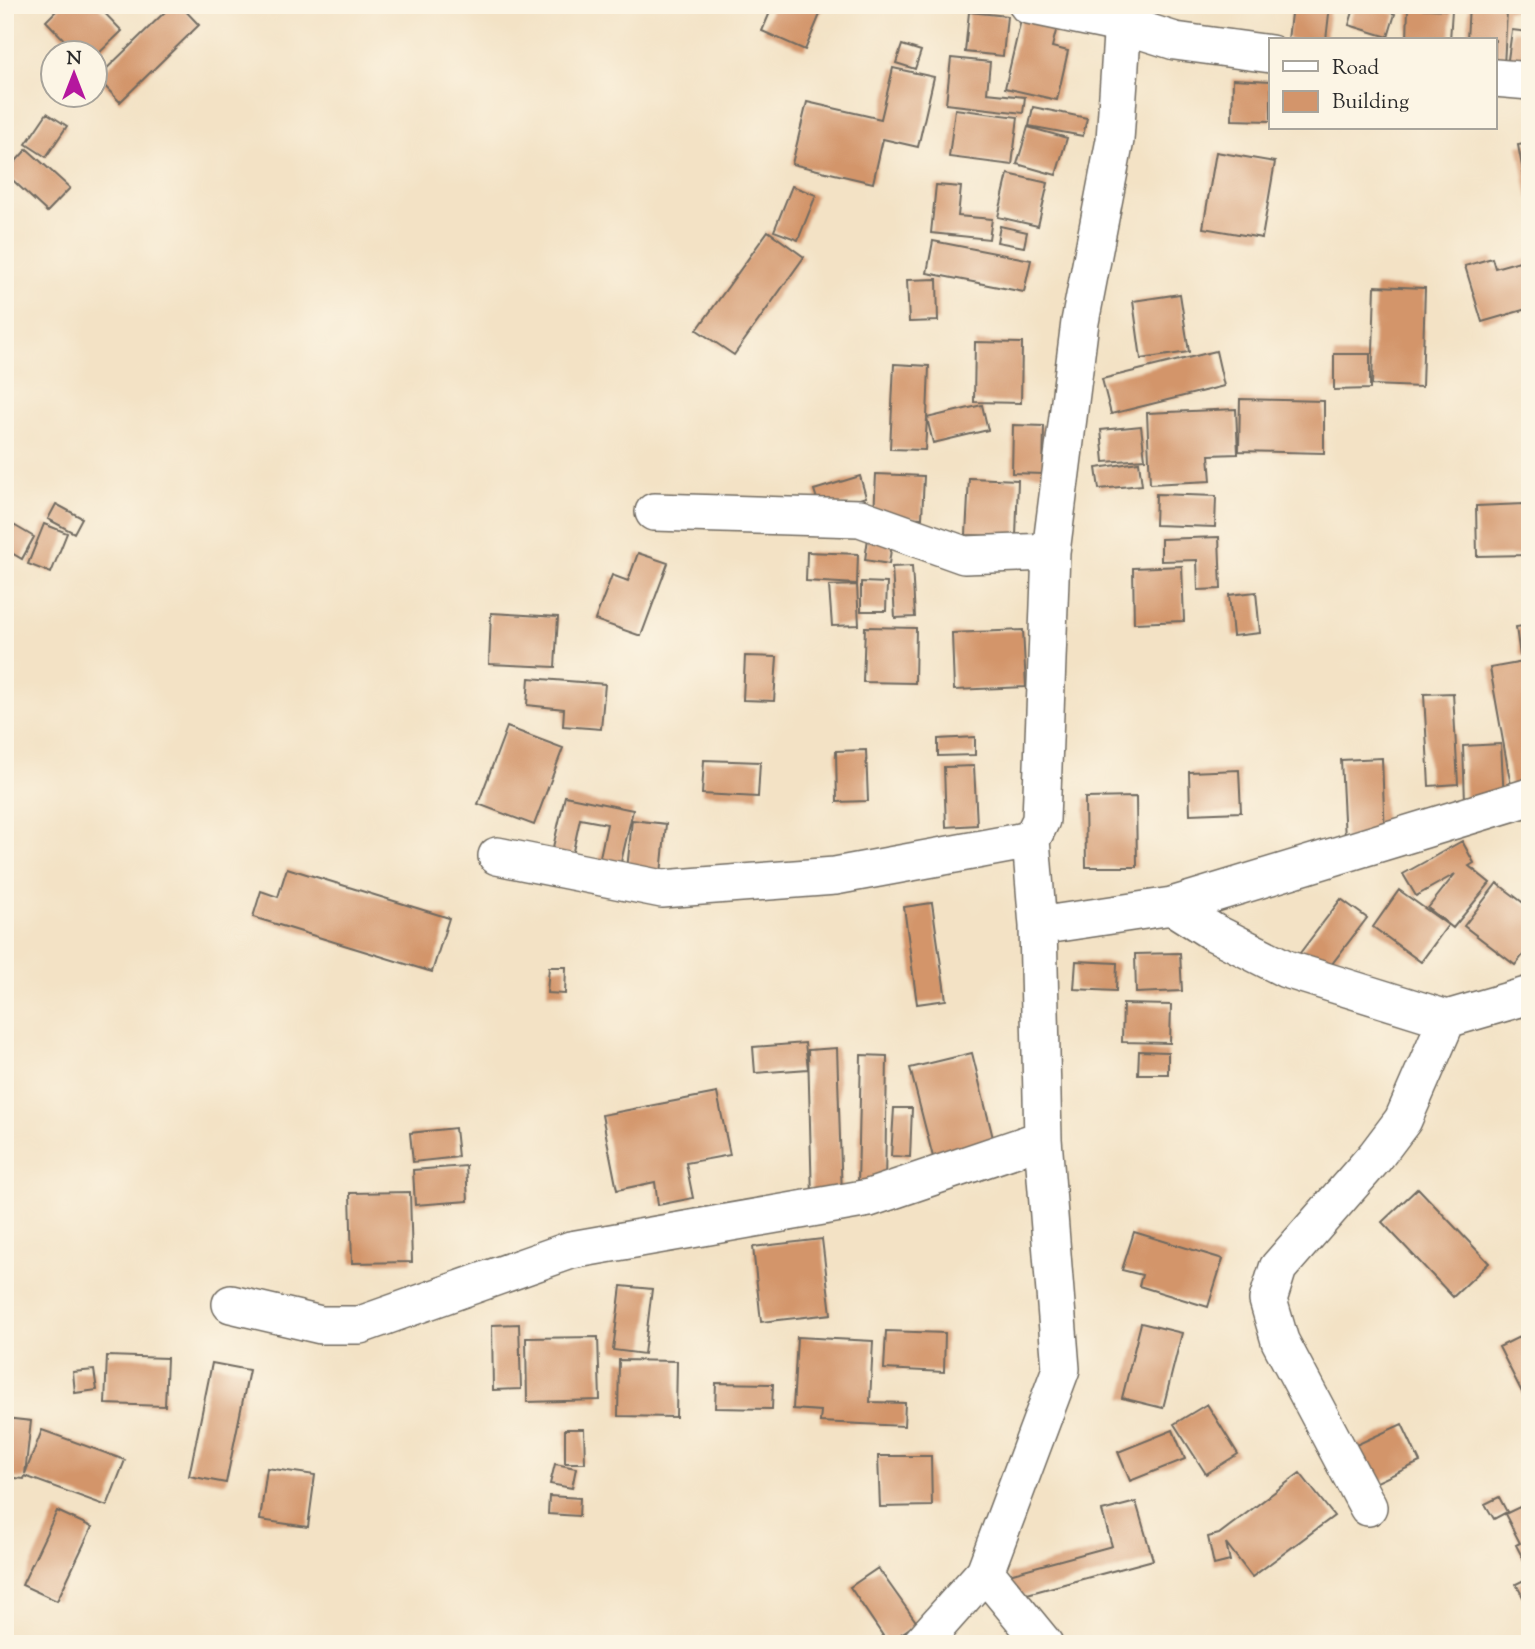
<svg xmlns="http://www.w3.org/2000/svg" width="1535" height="1649" viewBox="0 0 1535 1649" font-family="'Sorts Mill Goudy',serif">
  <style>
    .building { fill: #d3956b }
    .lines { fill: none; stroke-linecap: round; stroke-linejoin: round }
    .minor-casing { stroke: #716b61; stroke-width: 40 }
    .minor { stroke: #fff; stroke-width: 37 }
  </style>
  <rect width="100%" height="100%" fill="#fcf5e5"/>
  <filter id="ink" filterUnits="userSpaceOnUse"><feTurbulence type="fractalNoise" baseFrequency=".0143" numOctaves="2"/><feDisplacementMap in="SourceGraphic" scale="14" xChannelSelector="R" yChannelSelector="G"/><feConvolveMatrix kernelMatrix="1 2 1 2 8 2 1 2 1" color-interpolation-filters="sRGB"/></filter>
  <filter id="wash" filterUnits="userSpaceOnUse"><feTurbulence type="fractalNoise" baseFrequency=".00686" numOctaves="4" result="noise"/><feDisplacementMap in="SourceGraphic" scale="28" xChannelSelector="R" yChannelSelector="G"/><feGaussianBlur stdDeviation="1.57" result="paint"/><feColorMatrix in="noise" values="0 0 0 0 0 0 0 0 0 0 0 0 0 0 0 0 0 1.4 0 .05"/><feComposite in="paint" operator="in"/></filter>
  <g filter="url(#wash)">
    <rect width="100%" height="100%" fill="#f3e2c5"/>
    <g id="blocks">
      <!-- building -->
      <path class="building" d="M 62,5 L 97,5 L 122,31 L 94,58 L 94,52 L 76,52 L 46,21 Z
        M 172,5 L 180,5 L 199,25 L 120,102 L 97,78 Z
        M 773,5 L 824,5 L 805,50 L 762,31 Z
        M 1292,5 L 1330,5 L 1326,40 L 1288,40 Z
        M 1355,5 L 1367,5 L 1395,14 L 1388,37 L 1349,25 Z
        M 1469,5 L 1526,5 L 1526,11 L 1507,11 L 1504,66 L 1495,65 L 1495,40 L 1467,40 Z
        M 1024,7 L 1060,15 L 1052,47 L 1068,51 L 1057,100 L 1005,88 Z
        M 1408,8 L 1452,10 L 1450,40 L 1407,40 Z
        M 969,12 L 1007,16 L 1003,56 L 965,52 Z
        M 1512,30 L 1529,32 L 1524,69 L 1507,67 Z
        M 902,45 L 921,51 L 915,69 L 896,63 Z
        M 951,58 L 990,62 L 987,93 L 1025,97 L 1023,113 L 946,104 Z
        M 893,68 L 934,77 L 918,147 L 883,139 L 873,183 L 792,164 L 807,102 L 881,119 Z
        M 1233,79 L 1271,81 L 1271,121 L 1232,120 Z
        M 1033,107 L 1087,118 L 1083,136 L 1029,126 Z
        M 955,109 L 1018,117 L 1012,165 L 949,157 Z
        M 47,113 L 67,126 L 46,157 L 26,144 Z
        M 1028,127 L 1067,138 L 1056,175 L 1017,164 Z
        M 1530,143 L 1530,198 L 1528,198 L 1518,145 Z
        M 27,149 L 70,188 L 47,212 L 5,173 Z
        M 1216,152 L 1275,162 L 1262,238 L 1203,228 Z
        M 1008,174 L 1048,183 L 1038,226 L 998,217 Z
        M 936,185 L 961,187 L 958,216 L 992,219 L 989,239 L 931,233 Z
        M 792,186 L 816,195 L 798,240 L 774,231 Z
        M 1000,226 L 1027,232 L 1024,247 L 997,242 Z
        M 768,231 L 804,257 L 734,355 L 697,330 Z
        M 933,241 L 1031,260 L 1024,292 L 927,273 Z
        M 1492,258 L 1495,268 L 1530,258 L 1530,308 L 1482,322 L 1465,266 Z
        M 937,279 L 938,321 L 909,322 L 907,280 Z
        M 1375,286 L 1425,288 L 1422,387 L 1372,385 Z
        M 1180,294 L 1189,352 L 1141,359 L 1133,301 Z
        M 975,342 L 1022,343 L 1021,403 L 974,402 Z
        M 1216,351 L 1224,386 L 1111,414 L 1102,379 Z
        M 1334,354 L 1370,354 L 1370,389 L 1334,390 Z
        M 894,364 L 929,366 L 927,418 L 982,405 L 988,430 L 933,443 L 927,418 L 925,450 L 890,449 Z
        M 1240,399 L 1324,401 L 1324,453 L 1239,451 Z
        M 1236,409 L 1238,454 L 1209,455 L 1211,481 L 1150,484 L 1147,413 Z
        M 1013,425 L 1044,426 L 1043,474 L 1012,473 Z
        M 1141,426 L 1145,459 L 1104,462 L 1101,430 Z
        M 1139,462 L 1142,485 L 1099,489 L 1096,468 Z
        M 876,474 L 924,476 L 922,518 L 874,516 Z
        M 860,476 L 866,497 L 821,511 L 814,490 Z
        M 969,478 L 1018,480 L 1016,537 L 966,535 Z
        M 1156,494 L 1216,496 L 1215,527 L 1155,525 Z
        M 56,504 L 82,518 L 74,533 L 48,519 Z
        M 1524,504 L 1526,555 L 1477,556 L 1476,506 Z
        M 5,520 L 34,537 L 22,559 L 5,549 Z
        M 44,524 L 67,533 L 51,573 L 28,564 Z
        M 1219,537 L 1221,589 L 1198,590 L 1197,560 L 1161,561 L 1161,539 Z
        M 868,538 L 892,542 L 889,564 L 865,560 Z
        M 807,552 L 858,554 L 857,584 L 806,581 Z
        M 638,553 L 668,563 L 641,636 L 595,620 L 612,575 L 628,581 Z
        M 912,566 L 915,617 L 895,618 L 892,567 Z
        M 1182,566 L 1184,621 L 1134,623 L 1133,568 Z
        M 861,582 L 887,583 L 886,611 L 861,611 Z
        M 857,585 L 859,625 L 832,626 L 829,586 Z
        M 1256,592 L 1260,633 L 1233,636 L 1229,595 Z
        M 491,613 L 558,617 L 555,667 L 489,664 Z
        M 1530,625 L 1530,655 L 1520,656 L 1516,627 Z
        M 865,627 L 916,628 L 915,683 L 863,682 Z
        M 1023,630 L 1026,687 L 954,690 L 952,633 Z
        M 745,656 L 777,657 L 774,701 L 743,700 Z
        M 1529,661 L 1530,794 L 1513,797 L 1490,668 Z
        M 529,678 L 605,684 L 601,729 L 563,726 L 564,709 L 527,705 Z
        M 1453,693 L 1458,784 L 1429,786 L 1424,694 Z
        M 507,727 L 563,748 L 534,825 L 478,804 Z
        M 975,737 L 975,755 L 938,756 L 938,739 Z
        M 1501,744 L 1504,799 L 1465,801 L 1463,746 Z
        M 866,750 L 868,801 L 837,802 L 836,751 Z
        M 1382,758 L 1385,837 L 1345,839 L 1341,760 Z
        M 704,760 L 760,762 L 758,797 L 702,794 Z
        M 974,766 L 977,825 L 946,827 L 944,767 Z
        M 1239,770 L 1241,812 L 1190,814 L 1189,772 Z
        M 565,796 L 633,810 L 618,875 L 597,871 L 607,824 L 580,819 L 570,865 L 550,860 Z
        M 1136,797 L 1137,867 L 1086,867 L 1085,798 Z
        M 632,820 L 666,824 L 660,884 L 626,880 Z
        M 1462,841 L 1474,863 L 1469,866 L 1490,883 L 1453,928 L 1428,908 L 1455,874 L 1416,896 L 1403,874 Z
        M 287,868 L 449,918 L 432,972 L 253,917 L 261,891 L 278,897 Z
        M 1497,883 L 1530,908 L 1530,946 L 1515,965 L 1464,926 Z
        M 1399,890 L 1448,925 L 1421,962 L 1373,927 Z
        M 1341,899 L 1367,918 L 1325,973 L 1300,953 Z
        M 932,903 L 946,1000 L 917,1004 L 904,907 Z
        M 1180,953 L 1182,991 L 1136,993 L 1135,954 Z
        M 1076,961 L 1117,963 L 1116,991 L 1074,989 Z
        M 549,967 L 566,967 L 565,994 L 547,993 Z
        M 1123,1004 L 1171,1005 L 1170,1043 L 1122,1042 Z
        M 805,1043 L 808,1069 L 755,1073 L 753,1047 Z
        M 837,1048 L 842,1197 L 812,1198 L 808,1050 Z
        M 1139,1051 L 1168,1052 L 1168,1074 L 1138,1074 Z
        M 972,1053 L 994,1142 L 933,1157 L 910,1068 Z
        M 861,1055 L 887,1056 L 885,1186 L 858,1185 Z
        M 717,1093 L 730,1155 L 686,1163 L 693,1198 L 658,1205 L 655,1182 L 617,1190 L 602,1115 Z
        M 894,1108 L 912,1108 L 910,1157 L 891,1156 Z
        M 455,1128 L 458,1157 L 413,1162 L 410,1133 Z
        M 466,1166 L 468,1201 L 415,1205 L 413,1170 Z
        M 1418,1188 L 1489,1263 L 1453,1297 L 1382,1222 Z
        M 410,1192 L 412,1262 L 352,1263 L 350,1193 Z
        M 1134,1232 L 1223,1259 L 1208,1307 L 1139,1286 L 1142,1275 L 1122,1270 Z
        M 822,1239 L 831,1314 L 761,1322 L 753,1247 Z
        M 621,1286 L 652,1289 L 644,1354 L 613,1350 Z
        M 1141,1323 L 1182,1333 L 1163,1408 L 1122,1398 Z
        M 519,1324 L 521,1389 L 493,1390 L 492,1325 Z
        M 886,1331 L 945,1333 L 944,1372 L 884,1369 Z
        M 1521,1336 L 1530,1354 L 1530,1408 L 1499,1347 Z
        M 598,1337 L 600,1400 L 527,1402 L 526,1338 Z
        M 797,1337 L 873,1341 L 870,1402 L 905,1403 L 904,1426 L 820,1422 L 821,1411 L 793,1409 Z
        M 107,1356 L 167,1358 L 165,1406 L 105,1404 Z
        M 619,1360 L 677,1361 L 676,1417 L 618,1416 Z
        M 212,1363 L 249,1370 L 226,1483 L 189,1476 Z
        M 94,1370 L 97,1390 L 75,1393 L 73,1372 Z
        M 716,1383 L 773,1384 L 772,1409 L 715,1408 Z
        M 1207,1404 L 1238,1454 L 1206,1474 L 1174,1424 Z
        M 5,1418 L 31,1421 L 25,1474 L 42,1430 L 125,1460 L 107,1506 L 25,1476 L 24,1479 L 5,1477 Z
        M 1402,1424 L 1420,1462 L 1375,1483 L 1356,1445 Z
        M 565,1429 L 584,1429 L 585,1463 L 565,1463 Z
        M 1173,1430 L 1185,1459 L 1130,1481 L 1118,1452 Z
        M 878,1456 L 931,1456 L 932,1506 L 880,1507 Z
        M 555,1464 L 576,1468 L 572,1488 L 550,1484 Z
        M 267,1468 L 315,1475 L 308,1527 L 260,1520 Z
        M 1300,1473 L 1334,1516 L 1252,1577 L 1226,1543 L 1230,1561 L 1214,1565 L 1208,1537 L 1219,1534 Z
        M 549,1496 L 580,1498 L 579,1516 L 548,1514 Z
        M 1499,1497 L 1507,1512 L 1494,1519 L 1485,1504 Z
        M 1136,1502 L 1153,1560 L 1016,1597 L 1009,1574 L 1112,1546 L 1102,1511 Z
        M 1530,1502 L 1530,1572 L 1516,1545 L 1520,1543 L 1505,1514 Z
        M 57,1511 L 92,1527 L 57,1601 L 22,1585 Z
        M 878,1568 L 917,1623 L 888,1643 L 850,1587 Z
        M 1530,1577 L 1530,1610 L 1516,1584 Z"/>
    </g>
  </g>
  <g filter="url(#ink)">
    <use href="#blocks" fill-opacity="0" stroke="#716b61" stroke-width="2"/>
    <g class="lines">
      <!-- minor casing -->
      <g class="minor-casing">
        <path id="minor" d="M 1028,5 L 1124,25 L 1175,41 L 1271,54
          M 1495,78 L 1530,81
          M 654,512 L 860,518 L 964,555 L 1051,552
          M 497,856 L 662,889 L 835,876 L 1031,840
          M 1172,906 L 1213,932 L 1286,969 L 1447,1019 L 1530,995
          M 1038,926 L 1172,906 L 1530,797
          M 231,1304 L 321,1325 L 360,1325 L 571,1250 L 869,1198 L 1043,1139
          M 1368,1507 L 1280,1341 L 1268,1300 L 1278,1268 L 1375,1157 L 1403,1120 L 1447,1019
          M 985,1572 L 1044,1644
          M 921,1644 L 985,1572 L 1061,1369 L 1043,1139 L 1038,926 L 1031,840 L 1041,820 L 1051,552 L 1080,322 L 1115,140 L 1124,5"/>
      </g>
      <!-- minor -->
      <use href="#minor" class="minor"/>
    </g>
  </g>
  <!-- margin -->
  <rect width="1535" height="1649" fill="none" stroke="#fcf5e5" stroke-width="28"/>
  <!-- legend -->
  <rect x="1269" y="38" width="228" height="91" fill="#fcf5e5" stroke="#a8a49b" stroke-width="2"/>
  <rect x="1283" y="61" width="35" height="10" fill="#ffffff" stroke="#a8a49b" stroke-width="2"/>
  <text x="1332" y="74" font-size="21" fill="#2b2b2b">Road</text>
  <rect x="1283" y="91" width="35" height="21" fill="#d3956b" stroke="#a8a49b" stroke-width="2"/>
  <text x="1332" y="108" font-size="21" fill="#2b2b2b">Building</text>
  <!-- north arrow -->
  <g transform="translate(74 74)"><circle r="33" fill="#fcf5e5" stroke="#a8a49b" stroke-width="2"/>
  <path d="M0-5L12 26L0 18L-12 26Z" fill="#b5179e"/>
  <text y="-10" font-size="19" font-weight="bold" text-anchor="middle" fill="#2b2b2b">N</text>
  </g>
</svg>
